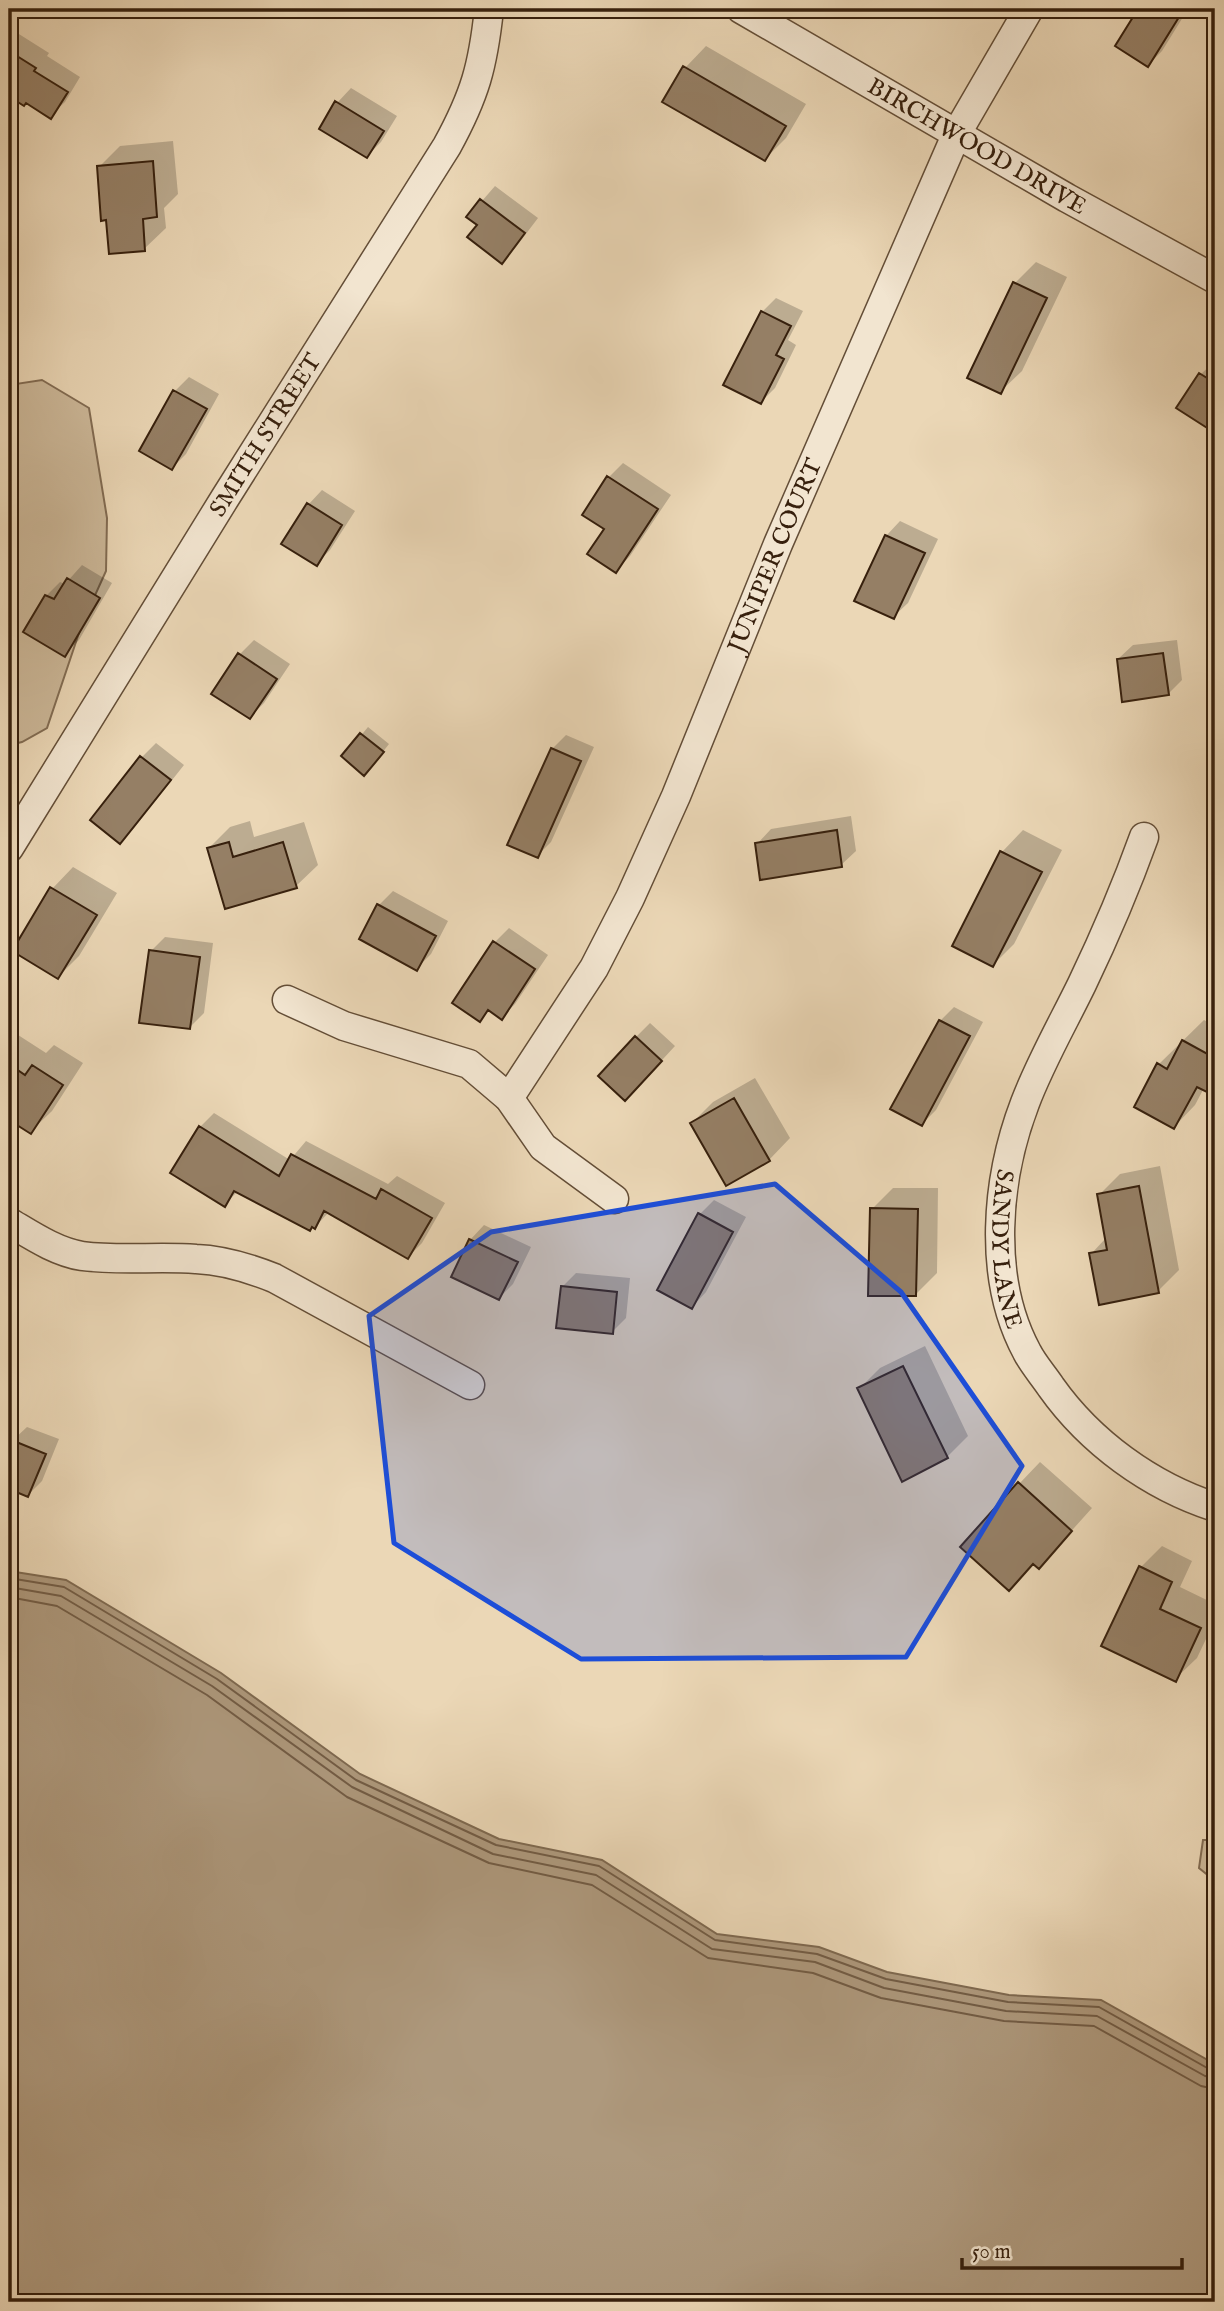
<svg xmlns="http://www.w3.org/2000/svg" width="1224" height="2311" viewBox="0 0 1224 2311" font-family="'IM FELL English',serif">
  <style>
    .green { fill: #ccb899; stroke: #826c53; stroke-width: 2 }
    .water { fill: #ae997d; stroke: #7e6950; stroke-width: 2 }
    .shadow { fill: #0003 }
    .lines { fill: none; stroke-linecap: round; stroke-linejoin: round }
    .shore { stroke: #725c45; stroke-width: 2 }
    .building { fill: #957f65; stroke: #37200d; stroke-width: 2 }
    .minor-casing { stroke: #644e37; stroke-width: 31 }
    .minor { stroke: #f2e5d0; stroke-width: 28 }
    .marked { fill: #1d4ed8; fill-opacity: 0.2; stroke: #1d4ed8; stroke-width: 5; stroke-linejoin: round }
    .labels { text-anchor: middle; stroke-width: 5; stroke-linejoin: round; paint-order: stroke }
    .street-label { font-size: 24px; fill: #37200d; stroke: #f2e5d0 }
  </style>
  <rect width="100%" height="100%" fill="#ebd7b6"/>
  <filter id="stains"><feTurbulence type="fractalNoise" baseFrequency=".00286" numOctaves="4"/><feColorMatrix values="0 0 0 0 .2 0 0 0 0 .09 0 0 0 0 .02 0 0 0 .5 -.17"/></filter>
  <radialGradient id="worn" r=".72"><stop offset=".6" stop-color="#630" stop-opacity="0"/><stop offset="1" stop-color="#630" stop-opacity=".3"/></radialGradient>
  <!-- green -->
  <path class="green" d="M 42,380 L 89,408 L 107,518 L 106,571 L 82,624 L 47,728 L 22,742 L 9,745 L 9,385 Z
    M 1203,1840 L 1215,1840 L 1215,1881 L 1199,1868 Z"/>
  <!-- water -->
  <path class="water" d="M 9,1571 L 66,1580 L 221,1673 L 360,1774 L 499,1839 L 602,1860 L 717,1934 L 819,1947 L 887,1972 L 1009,1995 L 1101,2000 L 1213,2063 L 1215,2065 L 1215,2302 L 9,2302 Z"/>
  <!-- shadow -->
  <path class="shadow" d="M 919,9 L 942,9 L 934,17 Z
    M 1140,9 L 1188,9 L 1162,51 L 1148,65 L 1117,45 Z
    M 11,29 L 49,53 L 47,56 L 80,77 L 65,102 L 50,116 L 27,101 L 17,100 L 10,106 L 9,105 L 9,31 Z
    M 706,46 L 806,104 L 786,138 L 765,159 L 685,68 Z
    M 351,88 L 397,116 L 381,142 L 367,156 L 337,103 Z
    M 173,141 L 178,194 L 164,208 L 166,228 L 144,249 L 99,167 L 120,146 Z
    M 495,186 L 538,218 L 516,247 L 502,261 L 479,225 L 469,216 Z
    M 1036,262 L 1067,277 L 1022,371 L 1000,392 L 1015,283 Z
    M 776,298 L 803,311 L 788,340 L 796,345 L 775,388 L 761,402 L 762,312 Z
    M 1215,361 L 1215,431 L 1179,407 L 1201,374 Z
    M 189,377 L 219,394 L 186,454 L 172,468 L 175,391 Z
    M 623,463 L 671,495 L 630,556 L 616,571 L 606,528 L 609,477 Z
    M 322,490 L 355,511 L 330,550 L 316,564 L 308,505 Z
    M 900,521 L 938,539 L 908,603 L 893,617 L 886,536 Z
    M 82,565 L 112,583 L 79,640 L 65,654 L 46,596 L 60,582 L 65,584 Z
    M 254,640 L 290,664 L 264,703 L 250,717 L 240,654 Z
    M 1177,640 L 1182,680 L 1168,694 L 1118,659 L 1133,645 Z
    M 368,727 L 389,744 L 371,767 L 344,756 Z
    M 566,735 L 594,747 L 551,842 L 537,856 L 552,749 Z
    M 156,743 L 184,765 L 134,828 L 120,842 L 142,757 Z
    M 851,816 L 856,851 L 841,865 L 757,844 L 771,829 Z
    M 250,821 L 254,837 L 304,822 L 318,865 L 296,886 L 209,848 L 230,827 Z
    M 1023,830 L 1062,850 L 1014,944 L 993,965 L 954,945 L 1002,852 Z
    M 73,867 L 117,893 L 79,956 L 58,977 L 52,889 Z
    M 393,891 L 448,921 L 431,954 L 417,968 L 379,905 Z
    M 509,928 L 548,955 L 515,1004 L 501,1018 L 490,1010 L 480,1019 L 495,942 Z
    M 165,937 L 213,943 L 204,1013 L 190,1027 L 151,951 Z
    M 1215,968 L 1215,980 L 1210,977 Z
    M 954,1007 L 983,1022 L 936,1110 L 922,1124 L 940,1021 Z
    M 1204,1020 L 1215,1026 L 1215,1089 L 1212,1093 L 1204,1088 L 1195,1105 L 1174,1127 L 1159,1064 Z
    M 650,1023 L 675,1046 L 639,1085 L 636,1037 Z
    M 15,1033 L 46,1053 L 54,1045 L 83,1063 L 52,1111 L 30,1132 L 9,1118 L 9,1039 Z
    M 755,1078 L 790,1138 L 769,1160 L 692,1123 L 713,1102 Z
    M 214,1113 L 290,1160 L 306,1141 L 388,1184 L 397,1176 L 445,1203 L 422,1243 L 408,1257 L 329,1212 L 315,1227 L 238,1191 L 224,1205 L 200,1127 Z
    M 1160,1166 L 1179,1270 L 1158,1291 L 1091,1254 L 1106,1238 L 1099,1195 L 1120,1174 Z
    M 893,1188 L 938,1188 L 937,1273 L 915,1295 L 872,1209 Z
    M 714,1200 L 746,1217 L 706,1292 L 692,1307 L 700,1214 Z
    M 484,1225 L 531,1247 L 513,1284 L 499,1298 L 470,1240 Z
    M 576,1273 L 630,1278 L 626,1318 L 612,1332 L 562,1287 Z
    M 925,1346 L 968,1436 L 947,1457 L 859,1389 L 880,1368 Z
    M 27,1427 L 59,1439 L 42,1481 L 28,1495 L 9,1488 L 9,1450 L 12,1441 Z
    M 1040,1462 L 1092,1508 L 1039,1567 L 1034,1562 L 1009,1589 L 1019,1484 Z
    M 1162,1546 L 1192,1561 L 1180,1587 L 1215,1604 L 1215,1620 L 1197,1658 L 1175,1679 L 1141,1567 Z"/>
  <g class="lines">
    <!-- shore -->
    <path class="shore" d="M 9,1578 L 64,1587 L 217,1679 L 356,1780 L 496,1845 L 599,1866 L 715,1940 L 817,1954 L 886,1979 L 1008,2002 L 1099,2007 L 1209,2069 L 1215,2070
      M 9,1587 L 61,1596 L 212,1686 L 352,1787 L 493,1854 L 596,1875 L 712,1949 L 815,1962 L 884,1988 L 1006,2011 L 1097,2016 L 1205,2076 L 1215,2078
      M 9,1597 L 57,1606 L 207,1695 L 347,1797 L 489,1863 L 592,1885 L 708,1958 L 813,1973 L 881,1998 L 1004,2021 L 1094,2026 L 1201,2086 L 1215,2089"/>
  </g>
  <!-- building -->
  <path class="building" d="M 1138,9 L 1184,9 L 1148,67 L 1115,46 Z
    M 9,51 L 36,68 L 34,71 L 68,92 L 51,119 L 26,103 L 24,106 L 16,101 L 9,113 Z
    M 683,66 L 786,126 L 765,161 L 662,102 Z
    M 335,101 L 384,131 L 367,158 L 319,129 Z
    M 153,161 L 157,217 L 143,219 L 145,251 L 109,254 L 106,220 L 101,221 L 97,166 Z
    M 480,199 L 525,233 L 502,264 L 467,237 L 477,225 L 466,217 Z
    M 1013,282 L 1047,298 L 1001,394 L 967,378 Z
    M 761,311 L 791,326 L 776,355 L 784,359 L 761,404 L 723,385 Z
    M 1199,373 L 1215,383 L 1215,433 L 1176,408 Z
    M 173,390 L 207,409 L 172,470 L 139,451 Z
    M 607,476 L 658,509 L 616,573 L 587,554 L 604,529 L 582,515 Z
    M 307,503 L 342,525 L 317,566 L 281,544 Z
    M 885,535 L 925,553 L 894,619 L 854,601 Z
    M 67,578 L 100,598 L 65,657 L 23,632 L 45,595 L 54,599 Z
    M 238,653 L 277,679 L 250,719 L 211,694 Z
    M 1163,653 L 1169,695 L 1122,702 L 1117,659 Z
    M 360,733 L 384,752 L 364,776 L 341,756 Z
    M 551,748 L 581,761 L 538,858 L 507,845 Z
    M 140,756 L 171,780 L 120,844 L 90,820 Z
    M 837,830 L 842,867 L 760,880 L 755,843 Z
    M 229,842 L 233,857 L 283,842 L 297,888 L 225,909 L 207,848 Z
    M 1000,851 L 1042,872 L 993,967 L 952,946 Z
    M 50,887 L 97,915 L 58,979 L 12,951 Z
    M 377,904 L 436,936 L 417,971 L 359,939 Z
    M 493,941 L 535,969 L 502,1020 L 488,1010 L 480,1022 L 452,1003 Z
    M 149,950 L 200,957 L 190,1029 L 139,1023 Z
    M 939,1020 L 970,1036 L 922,1126 L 890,1109 Z
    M 635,1036 L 662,1061 L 625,1101 L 598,1076 Z
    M 1182,1040 L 1215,1058 L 1215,1096 L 1197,1087 L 1174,1129 L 1134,1107 L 1157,1063 L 1167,1069 Z
    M 9,1064 L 25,1075 L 32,1065 L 63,1085 L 31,1134 L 9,1120 Z
    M 734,1098 L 770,1161 L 726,1186 L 690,1123 Z
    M 199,1126 L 279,1176 L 291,1154 L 376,1199 L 381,1189 L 432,1218 L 408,1259 L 324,1211 L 315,1229 L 312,1227 L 310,1231 L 234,1191 L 225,1207 L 170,1173 Z
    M 1139,1186 L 1159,1293 L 1099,1305 L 1089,1253 L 1107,1250 L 1097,1194 Z
    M 870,1208 L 918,1209 L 916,1296 L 868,1296 Z
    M 698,1213 L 733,1232 L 692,1309 L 657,1290 Z
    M 469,1239 L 518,1262 L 499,1300 L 451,1277 Z
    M 561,1286 L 617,1292 L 613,1334 L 556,1328 Z
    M 903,1366 L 948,1458 L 902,1482 L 857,1388 Z
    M 9,1439 L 46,1454 L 28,1497 L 9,1489 Z
    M 1018,1482 L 1072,1531 L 1039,1569 L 1033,1564 L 1009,1591 L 960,1547 Z
    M 1139,1566 L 1172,1582 L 1160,1609 L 1201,1628 L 1176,1682 L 1101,1646 Z"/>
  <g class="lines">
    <!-- minor casing -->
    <g class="minor-casing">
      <g id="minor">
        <path id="s1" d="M 741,9 L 1067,198 L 1215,279"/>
        <path id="s2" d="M 1144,837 C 1126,887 1105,936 1082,984 C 1063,1023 1040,1063 1025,1103 C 996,1179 987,1278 1027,1352 C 1033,1364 1043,1375 1051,1387 C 1090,1442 1150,1486 1215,1507"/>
        <path id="s3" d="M 9,848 L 225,498 L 447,146 C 475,95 483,66 489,9"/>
        <path d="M 287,1000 L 344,1026 L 469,1064 L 509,1098 L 543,1147 L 614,1199"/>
        <path id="s4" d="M 509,1098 L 594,968 L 630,898 L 676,796 L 778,544 L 957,133 L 1029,9"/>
        <path d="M 9,1222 C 31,1235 56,1252 82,1256 C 120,1261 158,1256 196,1259 C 223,1260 249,1268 274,1278 L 470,1385"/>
      </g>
    </g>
    <!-- minor -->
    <use href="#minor" class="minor"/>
  </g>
  <!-- marked area -->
  <path class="marked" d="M 775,1184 L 901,1292 L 1022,1466 L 906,1657 L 581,1659 L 394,1543 L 369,1316 L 491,1232 Z"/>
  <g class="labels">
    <!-- street labels -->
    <g class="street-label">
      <text dy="8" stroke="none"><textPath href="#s1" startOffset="273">BIRCHWOOD DRIVE</textPath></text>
      <text dy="8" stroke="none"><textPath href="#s3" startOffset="486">SMITH STREET</textPath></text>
      <text dy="8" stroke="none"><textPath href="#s4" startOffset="606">JUNIPER COURT</textPath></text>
      <text dy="8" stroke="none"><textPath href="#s2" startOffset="441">SANDY LANE</textPath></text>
    </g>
  </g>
  <!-- margin -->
  <rect width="1224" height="2311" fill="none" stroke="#ebd7b6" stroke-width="35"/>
  <rect x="10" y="10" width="1203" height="2290" fill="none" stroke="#37200d" stroke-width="3.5"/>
  <rect x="18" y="18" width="1189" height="2276" fill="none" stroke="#37200d" stroke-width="2"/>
  <!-- scale -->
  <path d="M962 2258v10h220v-10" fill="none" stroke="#37200d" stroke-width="3.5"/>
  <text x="972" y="2258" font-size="21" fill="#37200d" stroke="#f2e5d0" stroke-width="5" paint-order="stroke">50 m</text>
  <rect width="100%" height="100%" filter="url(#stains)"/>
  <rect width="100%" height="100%" fill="url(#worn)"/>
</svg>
